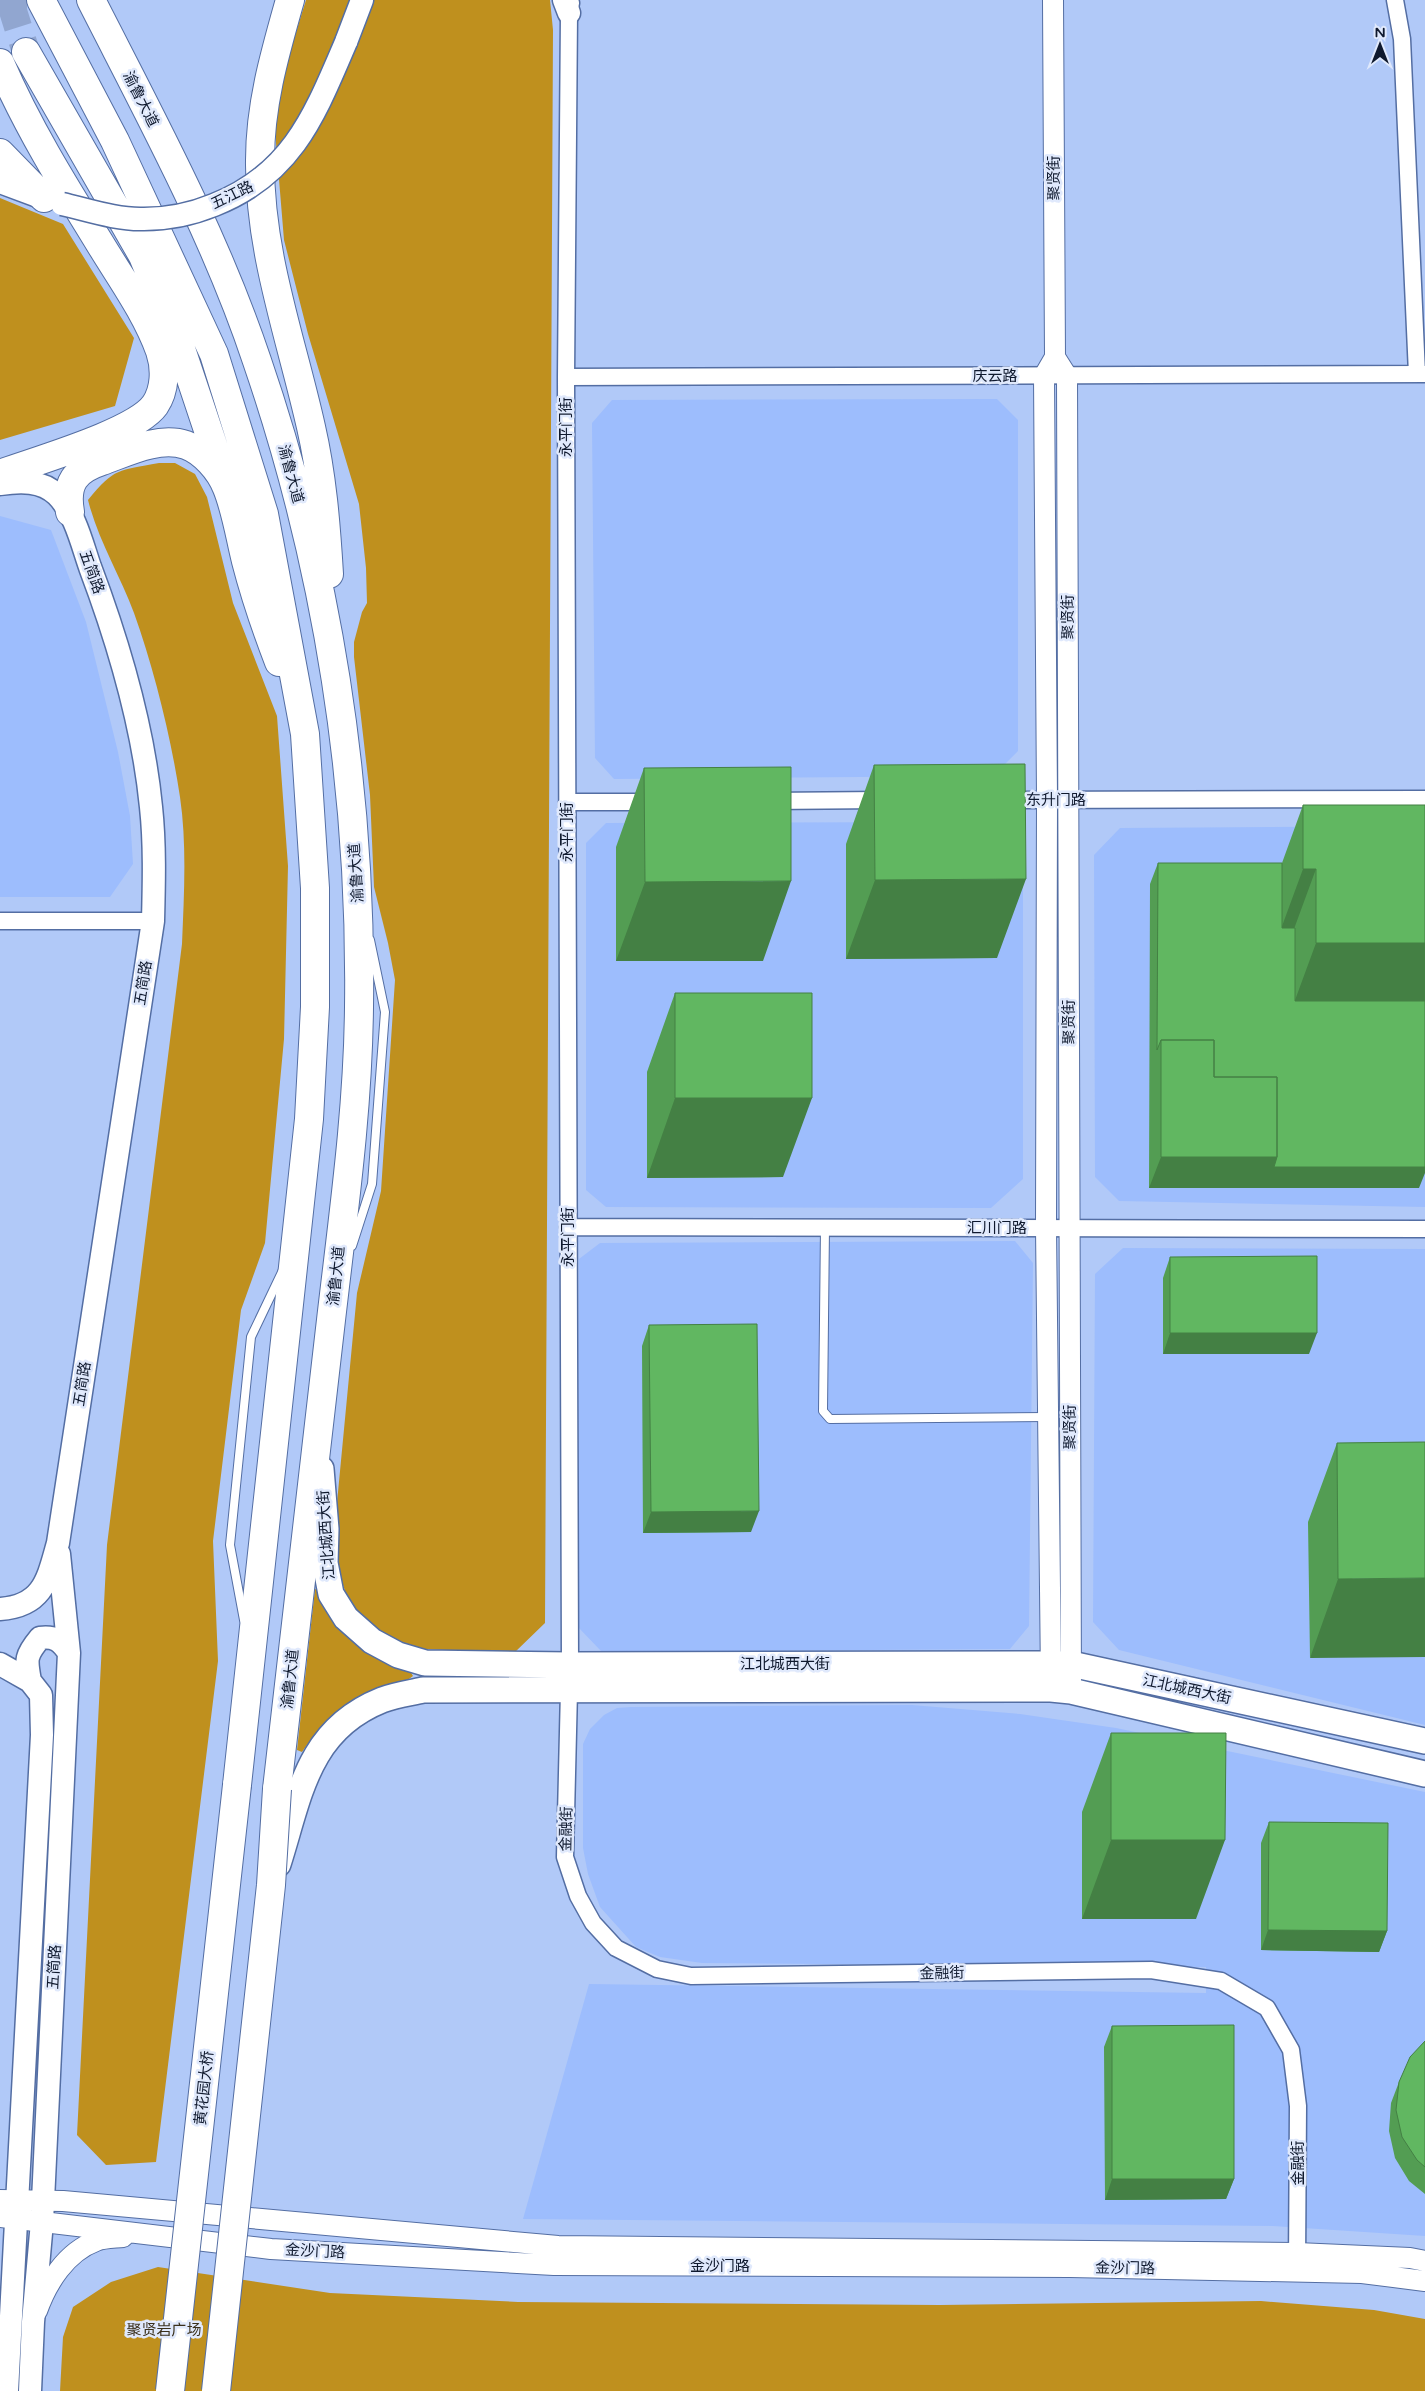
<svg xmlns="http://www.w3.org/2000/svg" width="1425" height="2391" viewBox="0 0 1425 2391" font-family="'Varela Round','Noto Sans SC',sans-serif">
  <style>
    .built { fill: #9dbdfd }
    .green { fill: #bf901e }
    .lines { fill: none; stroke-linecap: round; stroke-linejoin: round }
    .trunk-tunnel { stroke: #91a6d0; stroke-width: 28; stroke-dasharray: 28 14; stroke-linecap: butt }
    .service-casing { stroke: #546ea3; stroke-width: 10 }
    .minor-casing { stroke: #546ea3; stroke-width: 19 }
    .tertiary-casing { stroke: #546ea3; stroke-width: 22 }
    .secondary-casing { stroke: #546ea3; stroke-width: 25 }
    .primary-casing { stroke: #546ea3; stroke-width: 28 }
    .trunk-casing { stroke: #546ea3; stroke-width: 30 }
    .service { stroke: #fff; stroke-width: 8 }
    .minor { stroke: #fff; stroke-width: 16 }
    .tertiary { stroke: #fff; stroke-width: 20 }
    .secondary { stroke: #fff; stroke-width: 22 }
    .primary { stroke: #fff; stroke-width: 25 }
    .trunk { stroke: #fff; stroke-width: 28 }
    .secondary-bridge-casing { stroke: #546ea3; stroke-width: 25; stroke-linecap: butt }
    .trunk-bridge-casing { stroke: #546ea3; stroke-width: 30; stroke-linecap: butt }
    .secondary-bridge { stroke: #fff; stroke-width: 22 }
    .trunk-bridge { stroke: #fff; stroke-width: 28 }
    .wall { fill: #539d53 }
    .shaded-wall { fill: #448044 }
    .building { fill: #61b761; stroke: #448044 }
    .labels { text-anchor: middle; stroke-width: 5; stroke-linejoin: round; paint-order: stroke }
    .street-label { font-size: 15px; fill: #0f192e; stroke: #e0e9fc }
    .park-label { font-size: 15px; fill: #3a301c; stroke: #e0e9fc }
  </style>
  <rect width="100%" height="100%" fill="#b1c9f8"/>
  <!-- built -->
  <path class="built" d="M 997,399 L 1018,420 L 1018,751 L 993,776 L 614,779 L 595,758 L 592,423 L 612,400 Z
    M 0,516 L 51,530 L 86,622 L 118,752 L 130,816 L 133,864 L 110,897 L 0,897 Z
    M 996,822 L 1023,849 L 1023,1179 L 991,1208 L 606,1207 L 586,1190 L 586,843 L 606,823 Z
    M 1425,826 L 1425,1207 L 1119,1201 L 1095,1177 L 1094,855 L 1120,828 Z
    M 1015,1241 L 1033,1263 L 1029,1626 L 1010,1649 L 602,1652 L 578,1627 L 579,1259 L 600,1243 Z
    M 1123,1248 L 1425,1249 L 1425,1725 L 1119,1650 L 1093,1622 L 1095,1274 Z
    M 912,1705 L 1020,1714 L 1116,1728 L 1425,1792 L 1425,2236 L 1273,2226 L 523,2219 L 589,1984 L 1206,1993 L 1206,1967 L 702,1963 L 660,1957 L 636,1947 L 600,1907 L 588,1874 L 583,1848 L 583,1744 L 590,1729 L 604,1715 L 617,1708 L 631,1707 Z"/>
  <!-- green -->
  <path class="green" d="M 306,0 L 550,0 L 553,30 L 545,1623 L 514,1653 L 423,1649 L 390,1639 L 367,1623 L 349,1602 L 338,1571 L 336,1513 L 357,1293 L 381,1191 L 395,980 L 388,943 L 374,887 L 370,795 L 354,657 L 354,642 L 362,612 L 367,603 L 366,568 L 359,504 L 308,334 L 284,240 L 276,143 L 274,103 Z
    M 0,198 L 63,224 L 134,338 L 115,406 L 0,440 Z
    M 159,463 L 175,463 L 195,474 L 207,497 L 233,603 L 277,716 L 288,866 L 284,1039 L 265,1243 L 241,1310 L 213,1541 L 218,1661 L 156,2162 L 106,2165 L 77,2135 L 107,1545 L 182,944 C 184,895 187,845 180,797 C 171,737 154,669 134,613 C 120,575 98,540 88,500 C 115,467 118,471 159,463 Z
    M 315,1589 L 319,1591 C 347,1631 359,1657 410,1671 L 413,1676 C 404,1684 387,1685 376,1689 C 344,1701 321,1725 302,1752 L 297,1750 Z
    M 158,2267 L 330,2293 L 518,2302 L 940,2305 L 1261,2301 L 1374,2310 L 1425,2319 L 1425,2391 L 60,2391 L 63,2337 L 73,2307 L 111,2282 Z"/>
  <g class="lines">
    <!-- trunk-tunnel -->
    <path class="trunk-tunnel" d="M 13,0 L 13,11 L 26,52"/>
    <!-- service casing -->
    <g class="service-casing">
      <path id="service" d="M 825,1227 L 823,1411 L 830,1419 L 1047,1417
        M 352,1246 L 372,1184 L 385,1012 L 370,940
        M 244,1620 L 230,1545 L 251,1337 L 283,1270"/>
    </g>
    <!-- minor casing -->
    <g class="minor-casing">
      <path id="minor" d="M 1395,0 L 1402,39 L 1417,374
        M 566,377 L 1425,374
        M 1004,800 L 1425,799
        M 769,801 L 882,800
        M 567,802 L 652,802
        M 0,921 L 153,921
        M 568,1227 L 1425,1229
        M 570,1665 L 566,377 L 569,13 L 571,3
        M 569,1690 L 565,1857 L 578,1896 L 593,1923 L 616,1948 L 657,1969 L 691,1976 L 1151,1970 L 1221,1981 L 1267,2008 L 1291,2050 L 1298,2106 L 1297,2265"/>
    </g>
    <!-- tertiary casing -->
    <g class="tertiary-casing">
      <path id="tertiary" d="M 1053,0 L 1055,357
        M 1051,1679 L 1046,1228 L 1047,799 L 1044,376 L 1055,357 L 1067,376 L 1071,1691
        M 0,2200 L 63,2201 L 558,2246 L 1297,2253 L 1410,2258 L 1425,2261
        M 0,2217 L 271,2249 L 554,2265 L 1070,2267 L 1362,2273 L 1425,2281
        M 37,2311 C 47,2283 66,2252 96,2241 C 103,2238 114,2238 123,2237"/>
    </g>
    <!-- secondary casing -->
    <g class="secondary-casing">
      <path id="secondary" d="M 564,0 L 569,13
        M 346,42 L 362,0
        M 0,182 L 43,198
        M 0,484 C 20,481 42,480 57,495 C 75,513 82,544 90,567 C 119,644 143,725 151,807 C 155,844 154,883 153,921 L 58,1543 C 48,1578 44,1606 0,1609
        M 0,1664 L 30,1681 L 41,1695 L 42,1735 L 7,2391
        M 30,1681 C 26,1659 25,1656 40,1638 C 55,1636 61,1641 69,1653
        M 30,2391 L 33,2322 L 42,2222 L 69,1653 L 59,1554"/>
    </g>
    <!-- primary casing -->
    <g class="primary-casing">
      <path id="primary" d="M 321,1469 L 326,1529 L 325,1563 L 331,1594 L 346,1618 L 372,1641 L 398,1655 L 425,1663 L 570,1665 L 1071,1664 L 1425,1741
        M 278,1864 C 300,1795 307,1730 382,1700 C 395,1695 410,1693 423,1690 L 1051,1689 L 1071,1691 L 1425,1774"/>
    </g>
    <!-- trunk casing -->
    <g class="trunk-casing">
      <path id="trunk" d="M 41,0 L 115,141 L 214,354 L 264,514 L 305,734 L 315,888 L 315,1007 L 309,1119 L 237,1785
        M 91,0 C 151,118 215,235 257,361 C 328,568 362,788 359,1007 C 358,1112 343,1216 331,1320 C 313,1476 295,1633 277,1789
        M 290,0 C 275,53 260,104 260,160 C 259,252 291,338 311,427 C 322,475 326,524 329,574
        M 26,52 L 143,256 L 178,340 L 227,487
        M 0,63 C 27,126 63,184 99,242 C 120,277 146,312 160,351 C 166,369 165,390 155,405 C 135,433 35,461 0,474
        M 0,153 L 44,198
        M 70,512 C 65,483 75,470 102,461 C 127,452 159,436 186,445 C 203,451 220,470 227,488 C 236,510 240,537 246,561 C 255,596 266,628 279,662"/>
    </g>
    <!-- service -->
    <use href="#service" class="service"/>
    <!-- minor -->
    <use href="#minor" class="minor"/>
    <!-- tertiary -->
    <use href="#tertiary" class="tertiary"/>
    <!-- secondary -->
    <use href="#secondary" class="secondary"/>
    <!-- primary -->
    <use href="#primary" class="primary"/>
    <!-- trunk -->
    <use href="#trunk" class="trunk"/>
    <!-- secondary-bridge casing -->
    <g class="secondary-bridge-casing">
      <path id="secondary-bridge" d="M 62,204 C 88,210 117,220 144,219 C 169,219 192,214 214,205 C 293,174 315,114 346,42"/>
    </g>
    <!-- trunk-bridge casing -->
    <g class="trunk-bridge-casing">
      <path id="trunk-bridge" d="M 170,2391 L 237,1785
        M 216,2391 L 271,1885 L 277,1789"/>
    </g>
    <!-- secondary-bridge -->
    <use href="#secondary-bridge" class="secondary-bridge"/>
    <!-- trunk-bridge -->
    <use href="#trunk-bridge" class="trunk-bridge"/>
  </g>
  <!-- wall -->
  <path class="wall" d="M 874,765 L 997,958 L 846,959 L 846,844 Z
    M 644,768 L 763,961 L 616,961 L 616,847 Z
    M 1303,805 L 1419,1188 L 1149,1188 L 1150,884 L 1158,863 L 1282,863 Z
    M 675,993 L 783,1177 L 647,1178 L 647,1072 Z
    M 1170,1257 L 1309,1354 L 1163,1354 L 1163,1278 Z
    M 649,1325 L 751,1532 L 643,1533 L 642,1346 Z
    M 1425,1442 L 1310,1658 L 1308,1522 L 1337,1443 Z
    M 1111,1733 L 1196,1919 L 1082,1919 L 1082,1812 Z
    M 1269,1822 L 1387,1931 L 1379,1952 L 1261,1950 L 1261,1843 Z
    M 1112,2026 L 1234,2179 L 1226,2199 L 1105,2200 L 1104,2047 Z
    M 1425,2041 L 1425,2194 L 1409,2181 L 1395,2158 L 1389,2131 L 1391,2103 L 1399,2082 Z"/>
  <!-- shaded-wall -->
  <path class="shaded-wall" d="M 1303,869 L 1316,869 L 1287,948 L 1274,948 Z
    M 1026,879 L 997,958 L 846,959 L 875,880 Z
    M 791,881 L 763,961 L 616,961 L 645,882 Z
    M 1316,943 L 1425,943 L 1425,1007 L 1287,1022 Z
    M 675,1098 L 812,1098 L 783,1177 L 647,1178 Z
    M 1161,1157 L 1277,1157 L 1425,1167 L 1425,1173 L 1419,1188 L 1149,1188 Z
    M 1170,1333 L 1317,1333 L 1309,1354 L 1163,1354 Z
    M 759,1511 L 751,1532 L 643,1533 L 651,1512 Z
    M 1425,1578 L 1425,1657 L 1310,1658 L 1338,1579 Z
    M 1111,1840 L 1225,1840 L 1196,1919 L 1082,1919 Z
    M 1268,1930 L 1387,1931 L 1379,1952 L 1261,1950 Z
    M 1112,2179 L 1234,2179 L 1226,2199 L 1105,2200 Z"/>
  <!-- building -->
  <path class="building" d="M 1025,764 L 1026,879 L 875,880 L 874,765 Z
    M 791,767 L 791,881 L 645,882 L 644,768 Z
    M 1303,805 L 1425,805 L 1425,943 L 1316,943 L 1316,869 L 1303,869 Z
    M 1158,863 L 1282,863 L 1282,928 L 1295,928 L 1295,1001 L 1425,1001 L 1425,1167 L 1274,1167 L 1277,1157 L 1277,1077 L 1214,1077 L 1214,1040 L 1161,1040 L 1157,1050 Z
    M 675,993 L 812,993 L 812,1098 L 675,1098 Z
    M 1161,1040 L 1214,1040 L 1214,1077 L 1277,1077 L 1277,1157 L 1161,1157 Z
    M 1317,1256 L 1317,1333 L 1170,1333 L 1170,1257 Z
    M 757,1324 L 759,1511 L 651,1512 L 649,1325 Z
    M 1425,1442 L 1425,1578 L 1338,1579 L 1337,1443 Z
    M 1111,1733 L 1226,1733 L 1225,1840 L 1111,1840 Z
    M 1269,1822 L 1388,1823 L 1387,1931 L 1268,1930 Z
    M 1234,2025 L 1234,2179 L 1112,2179 L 1112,2026 Z
    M 1425,2041 L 1425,2167 L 1417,2160 L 1402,2137 L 1396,2110 L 1399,2082 L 1410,2057 Z"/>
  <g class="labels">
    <!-- street labels -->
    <g class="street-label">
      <text transform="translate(141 99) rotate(63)" y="5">渝鲁大道</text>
      <text transform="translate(1054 178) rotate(-90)" y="5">聚贤街</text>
      <text transform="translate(232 195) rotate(-26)" y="5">五江路</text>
      <text x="995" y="381">庆云路</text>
      <text transform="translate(566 427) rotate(-90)" y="5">永平门街</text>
      <text transform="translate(291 474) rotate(75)" y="5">渝鲁大道</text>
      <text transform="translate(92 572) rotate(70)" y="5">五简路</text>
      <text transform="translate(1068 617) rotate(-90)" y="5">聚贤街</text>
      <text x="1056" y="805">东升门路</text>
      <text transform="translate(567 832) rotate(-90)" y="5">永平门街</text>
      <text transform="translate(356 873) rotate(-94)" y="5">渝鲁大道</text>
      <text transform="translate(143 983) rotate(-81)" y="5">五简路</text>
      <text transform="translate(1069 1022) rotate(-90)" y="5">聚贤街</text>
      <text x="997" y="1233">汇川门路</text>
      <text transform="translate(568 1237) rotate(-90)" y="5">永平门街</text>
      <text transform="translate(336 1276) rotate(-84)" y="5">渝鲁大道</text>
      <text transform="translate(82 1384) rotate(-81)" y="5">五简路</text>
      <text transform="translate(1070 1427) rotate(-90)" y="5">聚贤街</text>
      <text transform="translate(326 1535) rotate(-94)" y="5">江北城西大街</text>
      <text x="785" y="1669">江北城西大街</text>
      <text transform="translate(290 1679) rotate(-84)" y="5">渝鲁大道</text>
      <text transform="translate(1187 1689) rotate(12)" y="5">江北城西大街</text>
      <text transform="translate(566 1829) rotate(-89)" y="5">金融街</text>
      <text transform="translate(54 1967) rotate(-87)" y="5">五简路</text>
      <text transform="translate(942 1973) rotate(-1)" y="5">金融街</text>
      <text transform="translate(204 2088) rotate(-84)" y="5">黄花园大桥</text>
      <text transform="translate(1298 2163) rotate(-90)" y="5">金融街</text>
      <text transform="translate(315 2251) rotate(3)" y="5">金沙门路</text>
      <text x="720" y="2271">金沙门路</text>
      <text transform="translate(1125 2268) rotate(1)" y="5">金沙门路</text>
    </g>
    <!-- park labels -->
    <g class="park-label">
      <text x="164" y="2335">聚贤岩广场</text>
    </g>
  </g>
  <!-- north arrow -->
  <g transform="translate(1380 45)" stroke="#e0e9fc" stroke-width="4" paint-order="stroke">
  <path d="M0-4L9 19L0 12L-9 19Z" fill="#0f192e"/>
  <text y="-8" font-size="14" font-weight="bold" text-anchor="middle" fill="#0f192e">N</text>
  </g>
</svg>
